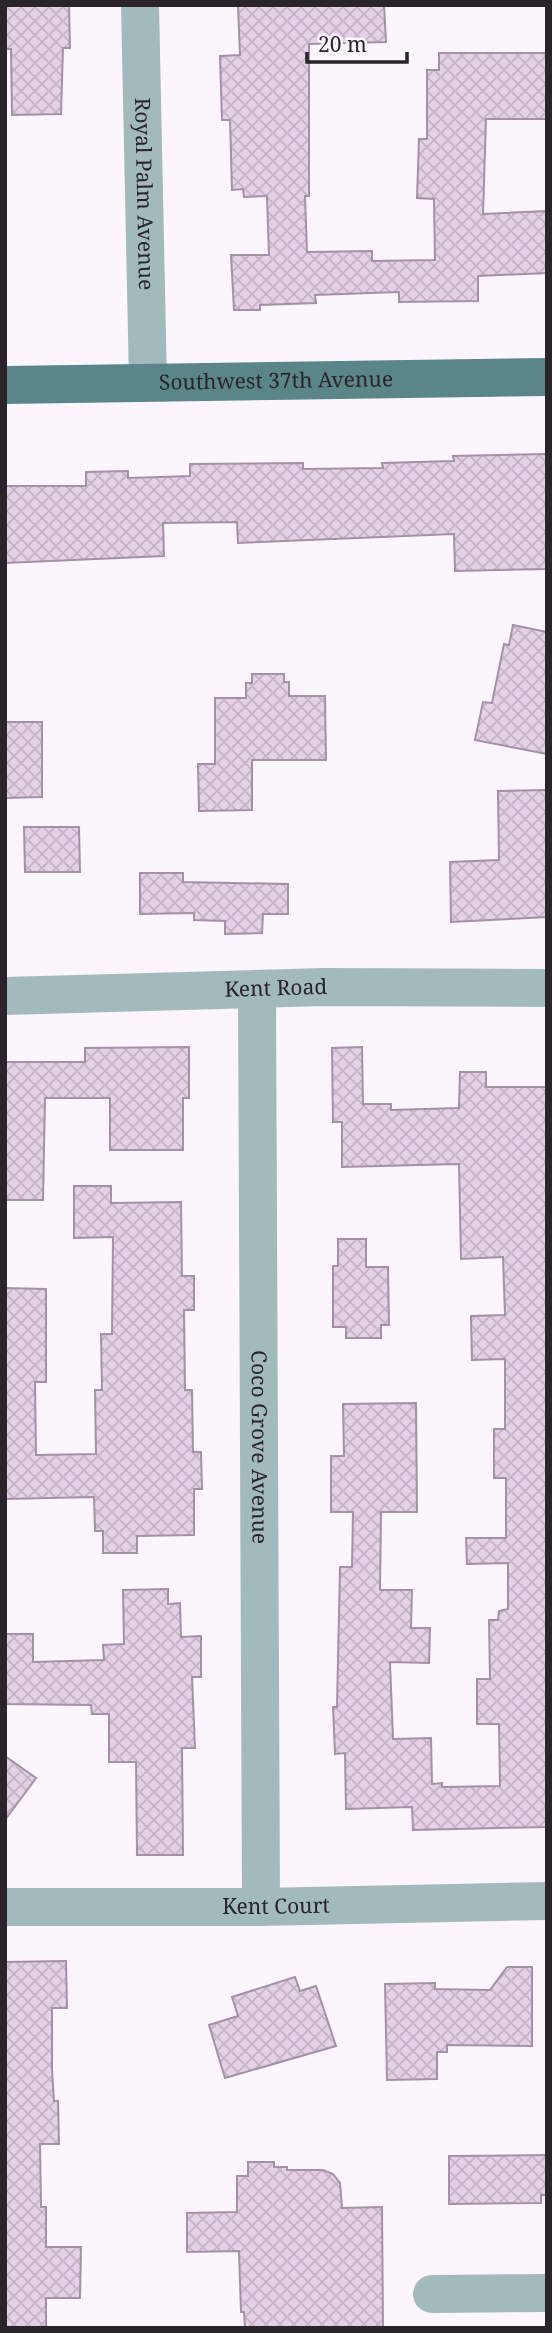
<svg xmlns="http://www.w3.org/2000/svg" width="552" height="2333" viewBox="0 0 552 2333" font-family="'Noto Serif',serif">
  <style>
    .building { fill: url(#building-cross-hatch); stroke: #a391a5; stroke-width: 2 }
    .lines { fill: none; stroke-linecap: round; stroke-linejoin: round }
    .minor { stroke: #a3babc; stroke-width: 38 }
    .major { stroke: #5a8589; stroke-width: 38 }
    .labels { text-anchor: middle; stroke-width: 7; stroke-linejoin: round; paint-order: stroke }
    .street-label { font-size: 21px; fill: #2a232b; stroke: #fdf5fe }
  </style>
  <defs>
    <pattern id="building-cross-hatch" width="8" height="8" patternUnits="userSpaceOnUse" patternTransform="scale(1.75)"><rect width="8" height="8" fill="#e4d1e6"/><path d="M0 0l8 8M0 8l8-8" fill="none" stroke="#c4b3c5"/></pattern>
  </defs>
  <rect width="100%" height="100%" fill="#fdf5fe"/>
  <!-- building -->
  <path class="building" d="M 5,5 L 69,5 L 70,48 L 63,48 L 61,114 L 12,115 L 11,49 L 5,49 Z
    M 238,5 L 384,5 L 386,42 L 309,44 L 309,196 L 305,196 L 307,252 L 372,251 L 372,261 L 435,260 L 434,199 L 417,198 L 419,139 L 427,139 L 427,70 L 439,70 L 439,53 L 547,53 L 547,119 L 486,119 L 483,214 L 547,211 L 547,273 L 478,276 L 478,301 L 399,302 L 399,292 L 315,295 L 316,303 L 260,305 L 260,310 L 234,310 L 231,255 L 269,255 L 267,196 L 244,197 L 243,189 L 232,190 L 230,120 L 222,120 L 220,56 L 240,55 Z
    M 547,454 L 547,569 L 455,571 L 454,534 L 238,543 L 237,522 L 163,523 L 164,556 L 5,563 L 5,486 L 86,486 L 86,472 L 128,471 L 128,478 L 190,476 L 190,464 L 303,463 L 303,469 L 383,468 L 382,463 L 454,461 L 453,456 Z
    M 513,625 L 547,632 L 547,754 L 475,740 L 483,702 L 492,703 L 504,644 L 509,645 Z
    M 252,674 L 284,674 L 284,682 L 289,682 L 289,696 L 325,696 L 326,760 L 252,760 L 252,810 L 199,811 L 198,764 L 215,764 L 215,698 L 246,698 L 246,683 L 252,683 Z
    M 5,722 L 42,722 L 42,797 L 5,798 Z
    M 547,790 L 547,917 L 451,922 L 450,862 L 499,860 L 498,791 Z
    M 24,827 L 79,827 L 80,872 L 25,872 Z
    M 140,873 L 183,873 L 183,882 L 288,884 L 288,914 L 263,914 L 262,933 L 225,934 L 225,921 L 194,920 L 194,913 L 140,914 Z
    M 189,1047 L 189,1098 L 183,1098 L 183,1150 L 110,1150 L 110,1098 L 45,1098 L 43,1200 L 5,1200 L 6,1062 L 85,1062 L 85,1048 Z
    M 362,1047 L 363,1104 L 391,1104 L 391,1110 L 459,1108 L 460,1072 L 486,1072 L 486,1087 L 547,1087 L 547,1827 L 413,1830 L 412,1807 L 346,1809 L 345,1753 L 335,1754 L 333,1707 L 337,1707 L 340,1567 L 352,1567 L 353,1512 L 331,1512 L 331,1456 L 344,1456 L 343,1404 L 416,1403 L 417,1512 L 381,1512 L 380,1590 L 412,1590 L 411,1628 L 430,1628 L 429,1663 L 390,1662 L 393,1739 L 431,1738 L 432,1784 L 442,1783 L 442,1787 L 500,1786 L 499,1724 L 477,1724 L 477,1679 L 490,1679 L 489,1620 L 498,1620 L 499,1611 L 508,1609 L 508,1563 L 467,1564 L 466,1538 L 506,1538 L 506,1478 L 494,1478 L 494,1429 L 505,1429 L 505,1359 L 472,1360 L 471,1316 L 505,1315 L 503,1257 L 461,1259 L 459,1164 L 342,1167 L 342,1122 L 333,1122 L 332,1048 Z
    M 74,1186 L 111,1186 L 111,1203 L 181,1202 L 182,1276 L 194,1276 L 194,1310 L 184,1310 L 185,1390 L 192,1390 L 193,1452 L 201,1452 L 202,1489 L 194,1489 L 194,1535 L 137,1536 L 137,1553 L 103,1553 L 103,1531 L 95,1531 L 94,1497 L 5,1499 L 5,1288 L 46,1289 L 46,1382 L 35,1382 L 36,1455 L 96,1454 L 95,1390 L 102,1390 L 101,1334 L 112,1334 L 113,1237 L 74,1238 Z
    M 338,1239 L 366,1239 L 366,1267 L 388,1267 L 389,1325 L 381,1325 L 381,1338 L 346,1338 L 346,1327 L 333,1327 L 333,1266 L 338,1266 Z
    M 168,1589 L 168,1604 L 180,1603 L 181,1637 L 201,1636 L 201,1677 L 192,1677 L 195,1748 L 182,1748 L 183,1855 L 137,1855 L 136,1762 L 109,1762 L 109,1714 L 92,1714 L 91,1705 L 5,1704 L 5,1634 L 33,1634 L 33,1662 L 104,1660 L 103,1645 L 124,1644 L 123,1590 Z
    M 5,1756 L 36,1778 L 5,1820 Z
    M 66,1961 L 67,2008 L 52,2008 L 52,2070 L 54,2101 L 58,2101 L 59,2144 L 40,2144 L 41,2207 L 46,2207 L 46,2247 L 81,2247 L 80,2298 L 46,2298 L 46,2328 L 5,2328 L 5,1962 Z
    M 507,1967 L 532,1967 L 532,2046 L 447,2045 L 447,2052 L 437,2052 L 437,2079 L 387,2080 L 385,1984 L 435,1983 L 435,1989 L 490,1990 Z
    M 295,1977 L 300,1991 L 316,1986 L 336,2046 L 225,2078 L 209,2025 L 238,2016 L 232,1997 Z
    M 547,2155 L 547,2195 L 541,2195 L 541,2203 L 449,2204 L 449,2156 Z
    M 248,2162 L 274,2162 L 274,2167 L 287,2167 L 287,2170 L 323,2170 L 333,2174 L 340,2183 L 342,2208 L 382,2207 L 383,2328 L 245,2328 L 244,2312 L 241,2312 L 239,2251 L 187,2252 L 187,2213 L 237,2212 L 237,2176 L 248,2176 Z"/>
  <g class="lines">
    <!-- minor -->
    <g class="minor">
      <path id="s1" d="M 140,5 L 148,382"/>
      <path id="s2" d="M 257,989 L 261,1907"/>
      <path id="s3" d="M 5,996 L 324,987 L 547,988"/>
      <path id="s4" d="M 5,1907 L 261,1907 L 547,1901"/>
      <path d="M 432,2294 L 547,2293"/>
    </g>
    <!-- major -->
    <path class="major" id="s5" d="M 5,385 L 547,377"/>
  </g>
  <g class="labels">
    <!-- street labels -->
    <g class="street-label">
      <text dy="7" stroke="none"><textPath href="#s1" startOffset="189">Royal Palm Avenue</textPath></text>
      <text dy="7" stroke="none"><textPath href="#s5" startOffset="271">Southwest 37th Avenue</textPath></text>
      <text dy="7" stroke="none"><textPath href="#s3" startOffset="271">Kent Road</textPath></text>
      <text dy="7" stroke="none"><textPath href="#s2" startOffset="458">Coco Grove Avenue</textPath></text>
      <text dy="7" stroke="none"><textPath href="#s4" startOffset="271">Kent Court</textPath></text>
    </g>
  </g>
  <!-- border -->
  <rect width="552" height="2333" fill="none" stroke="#2a232b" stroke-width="14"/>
  <!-- scale -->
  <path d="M307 52v10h100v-10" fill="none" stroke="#2a232b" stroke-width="3.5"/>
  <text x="318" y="52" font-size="21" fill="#2a232b" stroke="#fdf5fe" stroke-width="5" paint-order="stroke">20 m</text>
</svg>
